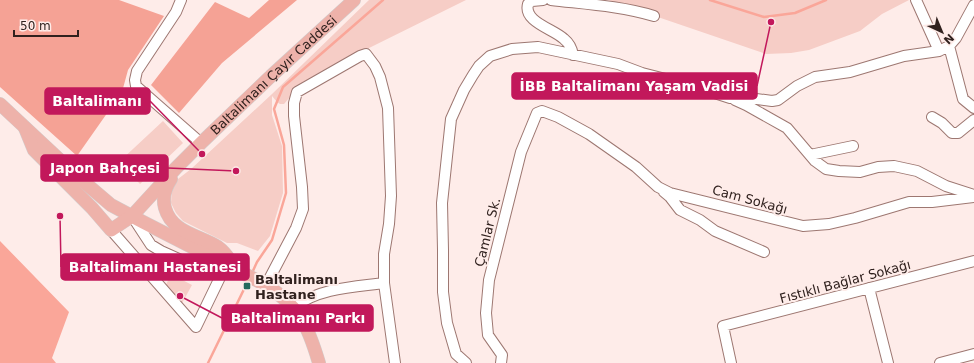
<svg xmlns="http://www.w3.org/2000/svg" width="974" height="363" viewBox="0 0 974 363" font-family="'DejaVu Sans',sans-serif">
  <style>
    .green { fill: #f6cdc6 }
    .forest { fill: #f5a295 }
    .water { fill: #faa699 }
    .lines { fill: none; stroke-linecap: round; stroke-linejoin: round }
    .stream { stroke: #faa699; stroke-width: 2.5 }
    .minor-casing { stroke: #9d7771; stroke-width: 12 }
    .major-casing { stroke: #d1cece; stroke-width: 14 }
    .minor { stroke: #fff; stroke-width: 10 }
    .major { stroke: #eeb2aa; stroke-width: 13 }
    .poi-dot { fill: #246a5d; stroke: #feece9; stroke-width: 1.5 }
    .labels { text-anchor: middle; stroke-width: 4; stroke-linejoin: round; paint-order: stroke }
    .street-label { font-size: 13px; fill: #30211e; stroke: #feece9 }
    .poi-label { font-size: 13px; font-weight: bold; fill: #30211e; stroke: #feece9; text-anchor: start }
    .leader { fill: none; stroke: #c2185b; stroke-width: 1.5 }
    .callout-dot { fill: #c2185b; stroke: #feece9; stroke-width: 1.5 }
    .callout { fill: #c2185b; stroke: #c2185b; stroke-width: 1.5 }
    .callout-label { font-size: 14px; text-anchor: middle; font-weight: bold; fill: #fff }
  </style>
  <rect width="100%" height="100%" fill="#feece9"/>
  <!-- green -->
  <path class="green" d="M 369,0 L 466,0 L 365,50 L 303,82 L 284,104 L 280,104 L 277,102 L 272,96 L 272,115 L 282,146 L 283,193 L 270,236 L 258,251 L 237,243 L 227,243 L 183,221 L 176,213 L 171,203 L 172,188 L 178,179 L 191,169 L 272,94 Z
    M 608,0 L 909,0 L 882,14 L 860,31 L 809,50 L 791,53 L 766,54 Z
    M 163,121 L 183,143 L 140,184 L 119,162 Z
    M 171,274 L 192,285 L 181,305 L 165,287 Z"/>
  <!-- forest -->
  <path class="forest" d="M 0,0 L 119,0 L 164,16 L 128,70 L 122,92 L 77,156 L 0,87 Z
    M 269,0 L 297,0 L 222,63 L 179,113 L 151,85 L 215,2 L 249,18 Z"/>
  <!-- water -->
  <path class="water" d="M 0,241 L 69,312 L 52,358 L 56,363 L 0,363 Z"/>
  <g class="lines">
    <!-- stream -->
    <path class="stream" d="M 710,0 L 764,17 L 795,13 L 826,0
      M 252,273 L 257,262 L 272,240 L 286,193 L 284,145 L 274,109 L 283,87 L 383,0
      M 208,363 L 248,281"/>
    <!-- minor casing -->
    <g class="minor-casing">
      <path id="minor" d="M 181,0 L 176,12 L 137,71 L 135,80 L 136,86 L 201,143
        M 543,0 L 532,1 L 528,4 C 523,22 554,29 564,39 C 569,43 572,49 573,55
        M 551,0 C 585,4 621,6 654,16
        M 916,0 L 939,51
        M 949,46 L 963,99 L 974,108
        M 735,100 L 746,105 L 787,128 L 815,161 L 826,169 L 839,171 L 860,172 L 878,167 L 894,166 L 917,171 L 946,186 L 974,195
        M 932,117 L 942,123 L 952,133 L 958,133 L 974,120
        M 810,155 L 853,146
        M 664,192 L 670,197 L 680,210 L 700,220 L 715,231 L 764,252
        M 132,216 L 151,245 L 161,251 L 201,269 L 210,271 L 226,265
        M 111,230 L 196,327 L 226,265
        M 266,285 L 296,228 L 303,209 L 302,187 L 294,116 L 294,103 L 297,92 L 360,56 L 366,54 L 375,66 L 380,77 L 388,108 L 391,196 L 389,224 L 384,254 L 384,283 L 395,363
        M 869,288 L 888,363
        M 294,307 C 319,288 354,287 384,283
        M 466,363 L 456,354 L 447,323 L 443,292 L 443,250 L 442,203 L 451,119 L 464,90 L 473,75 L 479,66 L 490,56 L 512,49 L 538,47 L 618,64 L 642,73 L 693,86 L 730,98 L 742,97 L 772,101 L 778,100 L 797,86 L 815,77 L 850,72 L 904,56 L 939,51 L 949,46 L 956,38 L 974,5
        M 501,363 L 502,355 L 488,335 L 486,313 L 489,280 L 521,152 L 537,113 L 542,111 L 558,117 L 589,134 L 636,167 L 658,187 L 670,193 L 803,226 L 829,224 L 855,218 L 909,202 L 932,202 L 974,197
        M 731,363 L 723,326 L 974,261
        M 940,363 L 974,354"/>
    </g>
    <!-- major casing -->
    <g class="major-casing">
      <g id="major">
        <path d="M 0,104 L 77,176 L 111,205 L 143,222 L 266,285 C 300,307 308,326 319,363"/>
        <path id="s1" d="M 25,128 L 34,150 L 92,208 L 111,230 L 132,216 L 176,168 L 201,143 L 271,76 L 354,0"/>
        <path d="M 171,179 C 165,188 162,197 165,208 C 172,233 199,235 218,247 C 226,253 231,261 235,270"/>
      </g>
    </g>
    <!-- minor -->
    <use href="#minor" class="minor"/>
    <!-- major -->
    <use href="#major" class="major"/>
  </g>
  <!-- markers -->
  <rect class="poi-dot" x="243" y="282" width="8" height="8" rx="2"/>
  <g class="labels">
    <!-- street labels -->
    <g class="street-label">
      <text dy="5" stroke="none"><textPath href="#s1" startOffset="360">Baltalimanı Çayır Caddesi</textPath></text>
      <text transform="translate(750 199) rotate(15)" y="5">Cam Sokağı</text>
      <text transform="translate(487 232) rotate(-76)" y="5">Çamlar Sk.</text>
      <text transform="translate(845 281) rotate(-15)" y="5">Fıstıklı Bağlar Sokağı</text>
    </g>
    <!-- poi labels -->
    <g class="poi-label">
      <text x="255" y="284">Baltalimanı<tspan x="255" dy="15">Hastane</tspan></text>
    </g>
  </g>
  <!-- callouts -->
  <path class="leader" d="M771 22L757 86M202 154L150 101M236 171L168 168M60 216L61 267M180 296L222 318"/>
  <g class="callout-dot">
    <circle cx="771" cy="22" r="4"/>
    <circle cx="202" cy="154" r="4"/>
    <circle cx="236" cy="171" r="4"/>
    <circle cx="60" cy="216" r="4"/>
    <circle cx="180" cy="296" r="4"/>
  </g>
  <g class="callout">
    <rect x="512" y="73" width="245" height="26" rx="4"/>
    <rect x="45" y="88" width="105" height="26" rx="4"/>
    <rect x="41" y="155" width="127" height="26" rx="4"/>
    <rect x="61" y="254" width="188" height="26" rx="4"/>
    <rect x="222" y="305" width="151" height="26" rx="4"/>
  </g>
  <g class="callout-label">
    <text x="634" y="91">İBB Baltalimanı Yaşam Vadisi</text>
    <text x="97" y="106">Baltalimanı</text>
    <text x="105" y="173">Japon Bahçesi</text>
    <text x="155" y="272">Baltalimanı Hastanesi</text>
    <text x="298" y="323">Baltalimanı Parkı</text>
  </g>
  <!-- north arrow -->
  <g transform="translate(942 32) rotate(136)" stroke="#feece9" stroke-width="3" paint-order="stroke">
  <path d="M0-3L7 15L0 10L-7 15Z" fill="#30211e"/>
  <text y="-6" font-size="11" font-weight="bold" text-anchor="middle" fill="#30211e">N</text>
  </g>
  <!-- scale -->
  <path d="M14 30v6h64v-6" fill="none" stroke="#30211e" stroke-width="2"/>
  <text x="20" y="30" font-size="12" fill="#30211e" stroke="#feece9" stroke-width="3" paint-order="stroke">50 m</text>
</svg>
